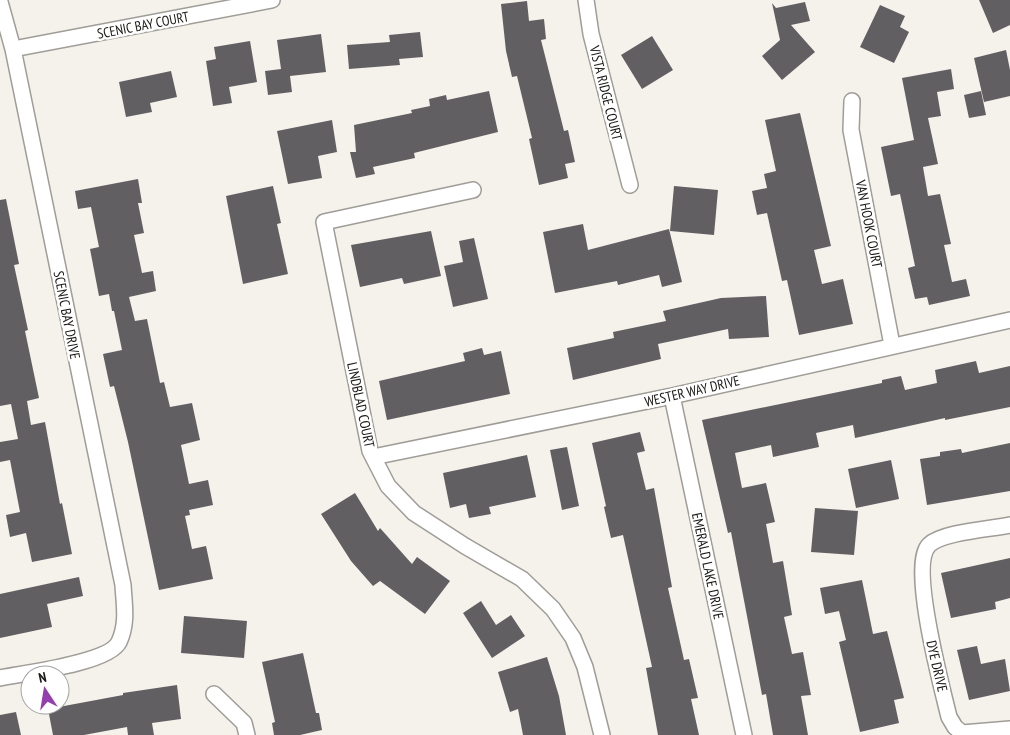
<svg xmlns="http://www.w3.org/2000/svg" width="1010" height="735" viewBox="0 0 1010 735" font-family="'PT Sans Narrow',sans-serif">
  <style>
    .building { fill: #625f63 }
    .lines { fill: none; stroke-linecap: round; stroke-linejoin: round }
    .street-casing { stroke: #a09d98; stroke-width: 18 }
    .street { stroke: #fff; stroke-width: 15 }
    .labels { text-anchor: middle; stroke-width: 5; stroke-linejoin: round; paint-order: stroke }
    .street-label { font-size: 14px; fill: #1a1917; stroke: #fff }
  </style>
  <rect width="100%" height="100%" fill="#f5f2ec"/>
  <!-- building -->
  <path class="building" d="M 979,0 L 1010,0 L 1010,25 L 993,33 Z
    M 527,1 L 529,21 L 544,19 L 546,39 L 541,40 L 564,131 L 568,130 L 575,162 L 565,164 L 568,178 L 539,185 L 529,139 L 532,138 L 517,76 L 512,77 L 506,51 L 501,4 Z
    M 805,2 L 810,21 L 791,25 L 815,52 L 782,80 L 762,56 L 780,40 L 772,3 L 776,8 Z
    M 880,5 L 905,16 L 900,27 L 909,32 L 894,63 L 860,47 Z
    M 420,32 L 423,57 L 399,59 L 400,65 L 349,69 L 347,45 L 390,42 L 389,35 Z
    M 321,34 L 326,72 L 290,76 L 292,92 L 268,95 L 265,71 L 281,69 L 277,40 Z
    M 652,36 L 673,70 L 642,89 L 621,55 Z
    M 250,41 L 257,82 L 229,87 L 232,103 L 213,106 L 206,61 L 216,59 L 214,47 Z
    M 1006,50 L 1010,70 L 1010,96 L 984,102 L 974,58 Z
    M 951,69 L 954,89 L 937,92 L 941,116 L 928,118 L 938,164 L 923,167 L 928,196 L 940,194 L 951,244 L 944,245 L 952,282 L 966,279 L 970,296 L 929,305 L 927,297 L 915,299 L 908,268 L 915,266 L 900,194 L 891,196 L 881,147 L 914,140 L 902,78 Z
    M 171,71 L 177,97 L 150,103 L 152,112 L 126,117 L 119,82 Z
    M 489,91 L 498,132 L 414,153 L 415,158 L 373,167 L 375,174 L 356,178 L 350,152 L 356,152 L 354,125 L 412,113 L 411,110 L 430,106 L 429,99 L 446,95 L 447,100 Z
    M 981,91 L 986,115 L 969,118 L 964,95 Z
    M 800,113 L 831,246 L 814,250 L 822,284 L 843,279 L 853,324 L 799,335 L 787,280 L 782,281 L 767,213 L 757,215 L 752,191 L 767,188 L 764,174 L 776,171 L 765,120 Z
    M 332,120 L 337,152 L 318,156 L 322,178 L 288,184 L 277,131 Z
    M 138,179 L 142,203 L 138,203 L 144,233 L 134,235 L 142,273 L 153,271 L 156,291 L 129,297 L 135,321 L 147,319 L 160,383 L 164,382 L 170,407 L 192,403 L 200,440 L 181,445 L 189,484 L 208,480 L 213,505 L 189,510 L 190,515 L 185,516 L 192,549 L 206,546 L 213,579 L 159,590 L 128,442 L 114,386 L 110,387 L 103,354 L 122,350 L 114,311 L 112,311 L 109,294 L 99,296 L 90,249 L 99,247 L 91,207 L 78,209 L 75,191 Z
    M 273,186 L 281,223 L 277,224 L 288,274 L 243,284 L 226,196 Z
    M 674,186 L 718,190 L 714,235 L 670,231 Z
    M 6,199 L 19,264 L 14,265 L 28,330 L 25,331 L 39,398 L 27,401 L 31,425 L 45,422 L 60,504 L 62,503 L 72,554 L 32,562 L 26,533 L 10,537 L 6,515 L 20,512 L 10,460 L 0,462 L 0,442 L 18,439 L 11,404 L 0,406 L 0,200 Z
    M 583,224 L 588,250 L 669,229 L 682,282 L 662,287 L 659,275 L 618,285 L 617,281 L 555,293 L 543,232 Z
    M 431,231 L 441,276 L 404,284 L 402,278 L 360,287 L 351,245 Z
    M 474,238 L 488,299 L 453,307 L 444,266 L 463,262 L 459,241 Z
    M 766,296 L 769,337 L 729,339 L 728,329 L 658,344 L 661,359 L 573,380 L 567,348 L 614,338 L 613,332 L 666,321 L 663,311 L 721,298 Z
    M 482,348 L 484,355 L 501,351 L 510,394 L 387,420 L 379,381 L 465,361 L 463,353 Z
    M 976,361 L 979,373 L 1010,366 L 1010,407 L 945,420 L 945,418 L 855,438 L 853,425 L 816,433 L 819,447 L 773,457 L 771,445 L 735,453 L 742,488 L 766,483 L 775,522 L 766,524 L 773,563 L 783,561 L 792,615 L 784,617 L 792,654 L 803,652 L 811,695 L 801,696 L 808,735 L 773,735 L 766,694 L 762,695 L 731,532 L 728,533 L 702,420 L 882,383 L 882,380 L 901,376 L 905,390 L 937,383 L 935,370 Z
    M 640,432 L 645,451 L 637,453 L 646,490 L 654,488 L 672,587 L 668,588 L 684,660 L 689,659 L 698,698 L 691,699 L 699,735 L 658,735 L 646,668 L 652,667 L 623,535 L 611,538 L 604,507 L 606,506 L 592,443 Z
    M 1010,443 L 1010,491 L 927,505 L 920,459 L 940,456 L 940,452 L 961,449 L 962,453 Z
    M 567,447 L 579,506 L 562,510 L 550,450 Z
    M 527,455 L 536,497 L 489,507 L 491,514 L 469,518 L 466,504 L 450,508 L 443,473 Z
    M 891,460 L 899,499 L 856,508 L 848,469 Z
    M 355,493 L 378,531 L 380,528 L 412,564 L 417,557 L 450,581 L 425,614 L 380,581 L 373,586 L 351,561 L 321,514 Z
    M 815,508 L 858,511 L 854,555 L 811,552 Z
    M 1010,558 L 1010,598 L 995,602 L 996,609 L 951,618 L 941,573 Z
    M 79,577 L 83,596 L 47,604 L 52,627 L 0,638 L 0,594 Z
    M 862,580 L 873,634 L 887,631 L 904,698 L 894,700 L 899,723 L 860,732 L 839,642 L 846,640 L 839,611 L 825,614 L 820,588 Z
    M 481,601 L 496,625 L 511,615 L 525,636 L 492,658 L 463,613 Z
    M 184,616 L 247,621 L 244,658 L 181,653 Z
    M 977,646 L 981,664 L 1005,659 L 1010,691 L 969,700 L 957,650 Z
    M 303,653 L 316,713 L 319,713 L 322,730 L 300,735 L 274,735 L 272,723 L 275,722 L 262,662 Z
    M 547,657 L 559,696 L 566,735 L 523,735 L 518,709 L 510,712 L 498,672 Z
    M 177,685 L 181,719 L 152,723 L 154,735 L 128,735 L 127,727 L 84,735 L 53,735 L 48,709 L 123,695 L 123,693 Z
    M 16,712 L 21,735 L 0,735 L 0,715 Z"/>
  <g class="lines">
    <!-- street casing -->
    <g class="street-casing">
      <path id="street" d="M 586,0 L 591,34 L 630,185
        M 0,2 L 13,49 L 123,585 C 124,604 128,623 119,642 C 109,663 25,673 0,678
        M 13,49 L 272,0
        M 852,101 L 851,130 L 892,345
        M 473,190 L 324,222 L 370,451 L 388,486 L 414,513 L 465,546 L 522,579 L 553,609 L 573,638 L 585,667 L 602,735
        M 672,396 L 744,735
        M 373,457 L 672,396 L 1010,320
        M 1010,525 C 991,529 942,532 929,545 C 909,565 942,688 949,717 L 955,727 L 962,733 L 1010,729
        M 214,694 L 244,723 L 247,735"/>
    </g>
    <!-- street -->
    <use href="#street" class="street"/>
  </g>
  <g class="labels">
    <!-- street labels -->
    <g class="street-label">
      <text transform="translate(143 25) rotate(-11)" y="5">SCENIC BAY COURT</text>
      <text transform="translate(606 93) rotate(76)" y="5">VISTA RIDGE COURT</text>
      <text transform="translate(869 224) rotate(79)" y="5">VAN HOOK COURT</text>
      <text transform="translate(67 315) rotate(79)" y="5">SCENIC BAY DRIVE</text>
      <text transform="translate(692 391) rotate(-13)" y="5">WESTER WAY DRIVE</text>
      <text transform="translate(361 405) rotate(78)" y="5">LINDBLAD COURT</text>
      <text transform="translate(708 566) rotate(78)" y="5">EMERALD LAKE DRIVE</text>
      <text transform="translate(937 666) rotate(77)" y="5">DYE DRIVE</text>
    </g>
  </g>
  <!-- north arrow -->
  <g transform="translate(45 690) rotate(348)"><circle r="24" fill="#ffffff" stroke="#a3a3a2"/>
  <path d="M0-4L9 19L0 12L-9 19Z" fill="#933fad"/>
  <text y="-8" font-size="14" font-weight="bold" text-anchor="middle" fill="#1a1917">N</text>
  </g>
</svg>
